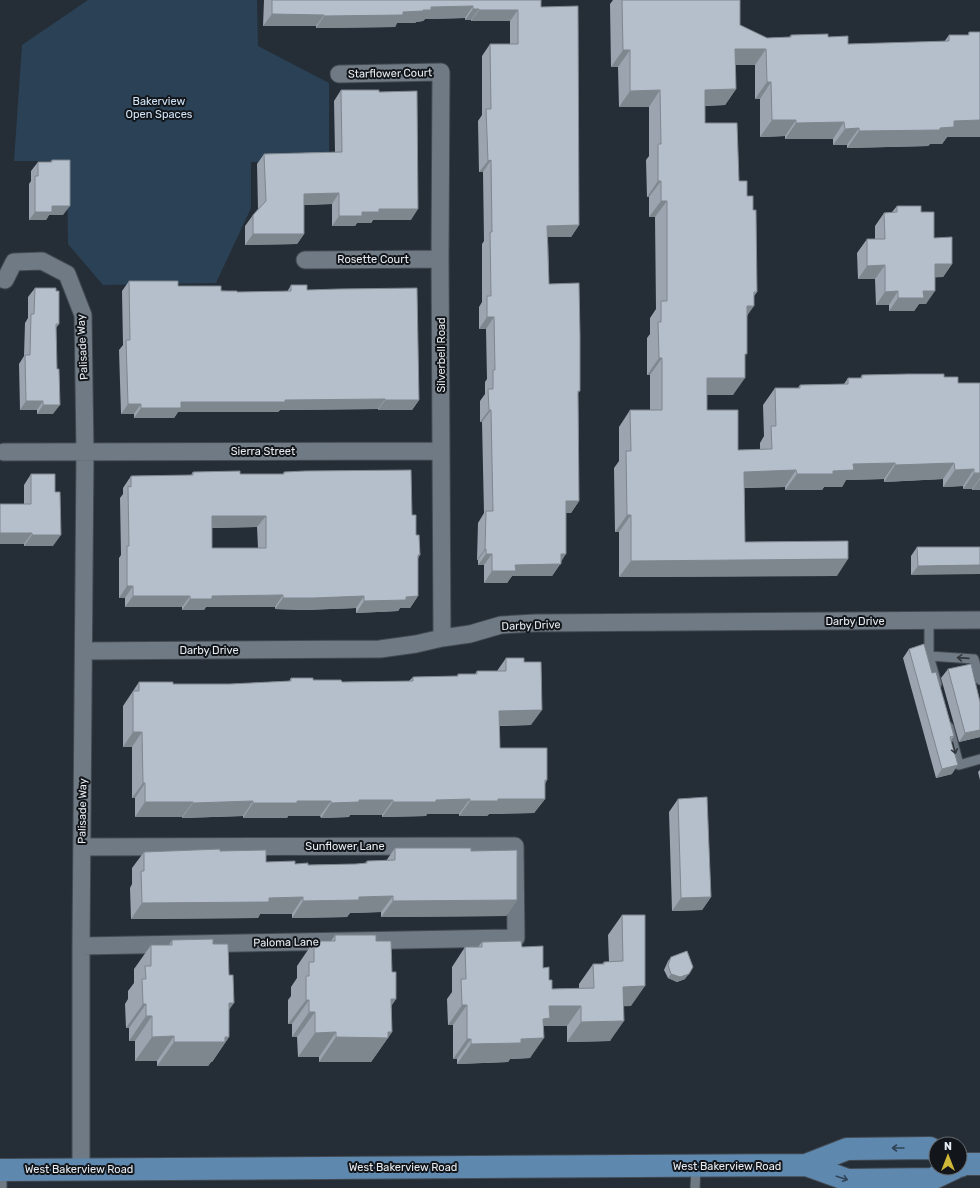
<svg xmlns="http://www.w3.org/2000/svg" width="980" height="1188" viewBox="0 0 980 1188" font-family="Rubik,sans-serif">
  <style>
    .green { fill: #2b4156 }
    .lines { fill: none; stroke-linecap: round; stroke-linejoin: round }
    .service-casing { stroke: #424951; stroke-width: 11 }
    .minor-casing { stroke: #424951; stroke-width: 19 }
    .primary-casing { stroke: #424951; stroke-width: 24 }
    .service { stroke: #6f7a84; stroke-width: 9 }
    .minor { stroke: #6f7a84; stroke-width: 17 }
    .primary { stroke: #5f88af; stroke-width: 22 }
    .wall { fill: #9ba4af; fill-rule: evenodd }
    .shaded-wall { fill: #7e868e }
    .building { fill: #b4bfcb; stroke: #7e868e; fill-rule: evenodd }
    .oneway { stroke: #33393f }
    .oneway2 { stroke: #314456 }
    .labels { text-anchor: middle; stroke-width: 4; stroke-linejoin: round; paint-order: stroke }
    .street-label { font-size: 11px; fill: #e6ecf2; stroke: #12161a }
    .park-label { font-size: 11px; fill: #d1e4f8; stroke: #12161a }
  </style>
  <rect width="100%" height="100%" fill="#252e37"/>
  <!-- green -->
  <path class="green" d="M 88,0 L 257,0 L 258,46 L 329,83 L 329,161 L 251,162 L 251,208 L 216,283 L 103,285 L 68,244 L 67,161 L 14,161 L 22,45 Z"/>
  <g class="lines">
    <!-- service casing -->
    <g class="service-casing">
      <path id="service" d="M 929,621 L 929,656 L 937,684
        M 929,656 L 974,659 L 980,680
        M 949,727 L 959,765 L 980,759
        M 2,1188 L 2,1170
        M 695,1188 L 696,1167"/>
    </g>
    <!-- minor casing -->
    <g class="minor-casing">
      <path id="minor" d="M 339,74 L 441,72 L 440,259 L 442,638
        M 305,260 L 440,259
        M 5,280 L 14,262 L 42,261 L 67,274 L 83,315 L 85,452 L 81,946 L 81,1169
        M 4,452 L 441,451
        M 84,651 L 380,649 L 416,644 L 442,638 L 470,634 L 501,625 L 535,623 L 980,620
        M 81,946 L 516,938 L 515,846 L 82,847"/>
    </g>
    <!-- primary casing -->
    <g class="primary-casing">
      <path id="primary" d="M 806,1165 L 847,1149 L 930,1148 L 936,1151
        M 960,1166 L 965,1164 L 980,1164
        M 0,1170 L 806,1165 L 848,1180 L 932,1179 L 955,1168"/>
    </g>
    <!-- service -->
    <use href="#service" class="service"/>
    <!-- minor -->
    <use href="#minor" class="minor"/>
    <!-- primary -->
    <use href="#primary" class="primary"/>
  </g>
  <!-- wall -->
  <path class="wall" d="M 264,0 L 541,0 L 541,7 L 579,225 L 571,237 L 548,237 L 549,284 L 580,391 L 578,393 L 579,501 L 571,513 L 566,513 L 561,563 L 552,576 L 512,576 L 507,583 L 484,583 L 484,565 L 478,565 L 478,560 L 477,560 L 478,523 L 484,513 L 482,422 L 480,422 L 480,401 L 485,394 L 485,382 L 487,379 L 486,329 L 479,329 L 479,307 L 482,302 L 482,244 L 484,241 L 483,172 L 479,172 L 478,121 L 482,115 L 482,56 L 490,44 L 510,44 L 510,21 L 471,21 L 471,20 L 465,20 L 465,18 L 425,19 L 423,21 L 416,22 L 415,23 L 397,23 L 395,27 L 316,28 L 316,26 L 263,26 Z
    M 613,0 L 740,0 L 740,25 L 767,38 L 789,37 L 791,35 L 828,37 L 848,44 L 944,42 L 949,35 L 968,35 L 969,32 L 980,32 L 980,137 L 947,137 L 942,144 L 930,144 L 928,146 L 847,148 L 847,145 L 833,145 L 833,139 L 785,139 L 785,136 L 760,137 L 760,99 L 755,99 L 755,65 L 736,65 L 736,89 L 725,105 L 705,106 L 705,123 L 747,196 L 753,210 L 757,292 L 754,296 L 747,316 L 745,358 L 733,395 L 707,395 L 707,410 L 738,450 L 760,450 L 760,443 L 764,436 L 763,405 L 775,388 L 798,388 L 800,385 L 844,384 L 848,378 L 860,378 L 862,375 L 944,377 L 958,383 L 980,383 L 980,490 L 972,490 L 972,489 L 963,489 L 963,486 L 943,487 L 943,479 L 884,482 L 884,479 L 846,480 L 842,487 L 824,487 L 822,490 L 785,490 L 785,487 L 744,488 L 745,542 L 837,576 L 619,577 L 619,532 L 615,532 L 614,468 L 619,461 L 619,427 L 630,410 L 650,410 L 650,375 L 647,375 L 647,338 L 650,334 L 650,318 L 656,309 L 655,217 L 649,217 L 649,197 L 647,197 L 646,160 L 649,156 L 649,107 L 619,107 L 618,67 L 611,67 L 610,4 Z
    M 341,90 L 379,92 L 411,220 L 373,220 L 371,223 L 357,223 L 355,226 L 332,226 L 332,204 L 304,205 L 304,234 L 297,244 L 245,245 L 245,226 L 253,215 L 258,209 L 257,164 L 264,154 L 335,152 L 334,101 Z
    M 52,160 L 63,215 L 49,215 L 46,220 L 29,220 L 29,184 L 31,181 L 31,171 L 38,162 L 50,162 Z
    M 897,206 L 921,212 L 934,238 L 952,264 L 943,277 L 935,277 L 926,304 L 919,304 L 914,311 L 889,311 L 889,305 L 876,305 L 875,279 L 858,279 L 857,253 L 867,239 L 875,239 L 875,226 L 884,213 L 892,212 Z
    M 129,281 L 237,292 L 287,292 L 291,285 L 307,290 L 419,400 L 412,410 L 378,410 L 378,409 L 280,410 L 278,412 L 178,412 L 174,418 L 134,418 L 134,414 L 121,414 L 119,350 L 123,345 L 122,291 Z
    M 35,288 L 59,324 L 56,328 L 53,414 L 37,414 L 37,410 L 20,410 L 19,364 L 24,356 L 25,323 L 28,318 L 28,297 Z
    M 193,472 L 240,474 L 283,474 L 284,472 L 412,515 L 420,555 L 418,558 L 418,596 L 410,608 L 400,608 L 398,611 L 356,613 L 356,608 L 305,610 L 275,609 L 275,607 L 206,607 L 204,610 L 182,610 L 182,607 L 125,607 L 125,598 L 119,598 L 119,558 L 121,555 L 120,498 L 123,494 L 123,488 L 131,476 L 191,475 ZM 257,527 L 258,548 L 212,548 L 212,528 Z
    M 31,474 L 53,546 L 24,546 L 24,544 L 0,544 L 24,504 L 24,485 Z
    M 917,547 L 980,547 L 911,575 L 911,556 Z
    M 909,649 L 932,673 L 954,736 L 951,740 L 952,774 L 936,778 L 903,658 Z
    M 506,658 L 531,725 L 500,726 L 500,748 L 547,780 L 545,784 L 545,799 L 534,813 L 489,814 L 487,816 L 459,816 L 459,814 L 427,814 L 426,816 L 382,817 L 382,815 L 350,815 L 349,817 L 321,818 L 320,816 L 288,816 L 287,818 L 243,818 L 243,816 L 182,818 L 182,817 L 135,817 L 135,798 L 132,798 L 132,747 L 123,747 L 123,706 L 139,682 L 173,684 L 230,684 L 289,681 L 291,678 L 342,682 L 409,681 L 413,677 L 457,676 L 458,674 L 475,674 L 477,671 L 497,671 Z
    M 948,669 L 980,737 L 959,742 L 941,678 Z
    M 980,770 L 980,780 L 978,772 Z
    M 678,799 L 711,897 L 702,910 L 672,911 L 669,812 Z
    M 395,848 L 471,851 L 517,900 L 506,916 L 381,917 L 381,912 L 350,913 L 347,917 L 292,918 L 292,914 L 260,914 L 258,918 L 131,919 L 130,888 L 132,884 L 132,868 L 144,852 L 220,851 L 266,862 L 295,864 L 308,865 L 356,864 L 365,863 L 367,861 L 386,861 Z
    M 622,915 L 631,1006 L 624,1006 L 610,1041 L 567,1042 L 567,1026 L 544,1026 L 530,1058 L 510,1059 L 508,1062 L 457,1064 L 457,1059 L 453,1059 L 453,1025 L 448,1025 L 447,999 L 452,992 L 452,967 L 465,947 L 478,947 L 482,942 L 522,947 L 543,968 L 552,989 L 579,988 L 579,984 L 593,964 L 602,964 L 604,962 L 609,962 L 608,935 Z
    M 335,935 L 376,941 L 392,972 L 396,999 L 391,1006 L 392,1032 L 371,1062 L 319,1062 L 319,1057 L 298,1057 L 297,1037 L 292,1037 L 292,1024 L 288,1024 L 288,1000 L 291,996 L 291,987 L 297,978 L 297,966 L 314,941 L 331,941 Z
    M 172,940 L 213,944 L 229,1010 L 229,1037 L 212,1062 L 211,1062 L 208,1066 L 157,1066 L 157,1061 L 135,1061 L 135,1041 L 129,1041 L 129,1028 L 126,1028 L 125,1004 L 128,999 L 128,991 L 134,983 L 134,969 L 151,945 L 169,945 Z
    M 671,957 L 685,979 L 677,982 L 668,978 L 664,970 L 668,961 Z"/>
  <!-- shaded-wall -->
  <path class="shaded-wall" d="M 473,6 L 465,18 L 425,19 L 423,21 L 416,22 L 415,23 L 397,23 L 395,27 L 316,28 L 324,16 L 403,12 L 423,10 L 431,7 Z
    M 473,9 L 479,9 L 471,20 L 465,20 Z
    M 479,10 L 518,10 L 510,21 L 471,21 Z
    M 272,14 L 324,15 L 316,26 L 263,26 Z
    M 735,49 L 766,49 L 755,65 L 724,65 Z
    M 623,50 L 630,50 L 618,67 L 611,67 Z
    M 767,82 L 771,82 L 760,99 L 755,99 Z
    M 736,89 L 725,105 L 694,106 L 705,90 Z
    M 660,90 L 649,107 L 619,107 L 630,91 Z
    M 772,120 L 796,120 L 785,136 L 760,137 Z
    M 980,120 L 980,137 L 947,137 L 942,144 L 930,144 L 928,146 L 847,148 L 859,131 L 940,128 L 954,121 Z
    M 844,122 L 833,139 L 785,139 L 796,123 Z
    M 859,128 L 847,145 L 833,145 L 845,129 Z
    M 491,160 L 483,172 L 479,172 L 488,161 Z
    M 658,181 L 661,181 L 649,197 L 647,197 Z
    M 339,193 L 332,204 L 297,205 L 304,194 Z
    M 661,201 L 667,201 L 655,217 L 649,217 Z
    M 52,206 L 70,206 L 63,215 L 49,215 L 46,220 L 29,220 L 35,212 Z
    M 379,209 L 418,209 L 411,220 L 373,220 L 371,223 L 357,223 L 355,226 L 332,226 L 339,216 Z
    M 579,225 L 571,237 L 539,237 L 547,226 Z
    M 253,234 L 304,234 L 297,244 L 245,245 Z
    M 935,264 L 952,264 L 943,277 L 925,278 Z
    M 885,265 L 875,279 L 858,279 L 867,266 Z
    M 898,291 L 889,305 L 876,305 L 885,292 Z
    M 923,291 L 935,291 L 926,304 L 919,304 L 914,311 L 889,311 L 898,298 Z
    M 747,306 L 754,306 L 742,323 Z
    M 487,317 L 494,317 L 486,329 L 479,329 Z
    M 659,358 L 662,358 L 650,375 L 647,375 Z
    M 707,378 L 745,378 L 733,395 L 695,395 Z
    M 385,399 L 378,409 L 280,410 L 278,412 L 178,412 L 174,418 L 134,418 L 141,408 L 181,402 L 285,400 Z
    M 385,400 L 419,400 L 412,410 L 378,410 Z
    M 26,401 L 43,401 L 37,410 L 20,410 Z
    M 128,404 L 141,404 L 134,414 L 121,414 Z
    M 43,405 L 60,405 L 53,414 L 37,414 Z
    M 489,410 L 491,410 L 482,422 L 480,422 Z
    M 895,463 L 884,479 L 846,480 L 842,487 L 824,487 L 822,490 L 785,490 L 797,474 L 833,471 L 853,464 Z
    M 954,463 L 943,479 L 884,482 L 895,465 Z
    M 974,469 L 963,486 L 943,487 L 955,470 Z
    M 796,470 L 785,487 L 733,488 L 744,472 Z
    M 974,473 L 980,473 L 980,478 L 972,489 L 963,489 Z
    M 980,479 L 980,490 L 972,490 Z
    M 566,501 L 579,501 L 571,513 L 558,513 Z
    M 627,515 L 631,515 L 619,532 L 615,532 Z
    M 212,516 L 266,516 L 257,527 L 204,528 Z
    M 0,533 L 32,533 L 24,544 L 0,544 Z
    M 32,535 L 61,535 L 53,546 L 24,546 Z
    M 485,549 L 486,549 L 478,560 L 477,560 Z
    M 486,554 L 492,554 L 484,565 L 478,565 Z
    M 561,554 L 566,554 L 552,576 L 512,576 L 507,583 L 484,583 L 492,571 L 515,565 Z
    M 848,559 L 837,576 L 619,577 L 631,561 Z
    M 980,565 L 980,574 L 911,575 L 918,566 Z
    M 127,586 L 133,586 L 125,598 L 119,598 Z
    M 283,595 L 275,607 L 206,607 L 204,610 L 182,610 L 190,599 L 212,596 Z
    M 133,596 L 190,596 L 182,607 L 125,607 Z
    M 364,596 L 356,608 L 305,610 L 275,609 L 283,598 Z
    M 418,596 L 410,608 L 400,608 L 398,611 L 356,613 L 364,601 L 406,597 Z
    M 542,710 L 531,725 L 489,726 L 499,711 Z
    M 980,730 L 980,737 L 959,742 L 965,733 Z
    M 133,732 L 142,732 L 132,747 L 123,747 Z
    M 958,765 L 952,774 L 936,778 L 942,769 Z
    M 143,783 L 145,783 L 135,798 L 132,798 Z
    M 470,799 L 459,814 L 427,814 L 426,816 L 382,817 L 393,802 L 436,800 Z
    M 498,799 L 545,799 L 534,813 L 489,814 L 487,816 L 459,816 L 470,801 Z
    M 359,800 L 393,800 L 382,815 L 350,815 L 349,817 L 321,818 L 331,803 Z
    M 253,801 L 243,816 L 182,818 L 193,803 Z
    M 297,801 L 331,801 L 320,816 L 288,816 L 287,818 L 243,818 L 253,803 Z
    M 145,802 L 193,802 L 182,817 L 135,817 Z
    M 393,896 L 381,912 L 350,913 L 347,917 L 292,918 L 303,901 L 359,897 Z
    M 303,897 L 292,914 L 260,914 L 258,918 L 131,919 L 142,903 L 269,898 Z
    M 711,897 L 702,910 L 672,911 L 681,898 Z
    M 517,900 L 506,916 L 381,917 L 393,901 Z
    M 671,974 L 689,974 L 685,979 L 677,982 L 668,978 Z
    M 645,986 L 631,1006 L 609,1007 L 623,987 Z
    M 391,999 L 396,999 L 379,1024 Z
    M 306,1000 L 309,1000 L 292,1024 L 288,1024 Z
    M 229,1003 L 234,1003 L 217,1027 Z
    M 143,1004 L 146,1004 L 129,1028 L 126,1028 Z
    M 462,1005 L 467,1005 L 453,1025 L 448,1025 Z
    M 549,1006 L 581,1006 L 567,1026 L 544,1026 L 536,1038 L 529,1039 Z
    M 309,1012 L 315,1012 L 297,1037 L 292,1037 Z
    M 146,1016 L 152,1016 L 135,1041 L 129,1041 Z
    M 624,1021 L 610,1041 L 567,1042 L 581,1022 Z
    M 336,1032 L 319,1057 L 298,1057 L 315,1033 Z
    M 388,1032 L 392,1032 L 371,1062 L 319,1062 L 336,1037 Z
    M 174,1036 L 157,1061 L 135,1061 L 152,1037 Z
    M 225,1037 L 229,1037 L 212,1062 L 211,1062 L 208,1066 L 157,1066 L 174,1042 Z
    M 544,1038 L 530,1058 L 510,1059 L 508,1062 L 457,1064 L 471,1044 L 521,1039 Z
    M 467,1039 L 471,1039 L 457,1059 L 453,1059 Z"/>
  <!-- building -->
  <path class="building" d="M 272,0 L 541,0 L 541,7 L 578,6 L 579,225 L 547,226 L 549,284 L 579,283 L 580,335 L 580,391 L 578,391 L 579,501 L 566,501 L 566,554 L 561,554 L 561,564 L 515,565 L 516,571 L 492,571 L 492,554 L 486,554 L 486,549 L 485,549 L 486,511 L 493,511 L 491,410 L 489,410 L 488,389 L 493,389 L 493,370 L 495,370 L 494,317 L 487,317 L 487,296 L 491,296 L 490,232 L 492,232 L 491,160 L 488,161 L 486,109 L 491,109 L 490,44 L 518,44 L 518,10 L 479,10 L 479,9 L 473,9 L 473,6 L 431,7 L 431,10 L 423,10 L 423,11 L 403,12 L 403,15 L 324,16 L 324,15 L 272,14 Z
    M 622,0 L 740,0 L 740,25 L 767,38 L 791,37 L 791,35 L 828,34 L 828,37 L 848,36 L 848,44 L 949,41 L 949,35 L 969,35 L 969,32 L 980,32 L 980,120 L 954,121 L 954,127 L 940,128 L 940,130 L 859,131 L 859,128 L 845,129 L 844,122 L 796,123 L 796,120 L 772,120 L 771,82 L 767,82 L 766,49 L 735,49 L 736,89 L 705,90 L 705,123 L 737,123 L 739,181 L 747,181 L 747,196 L 753,196 L 753,210 L 756,210 L 757,292 L 754,292 L 754,306 L 747,306 L 747,354 L 745,354 L 745,378 L 707,378 L 707,410 L 738,410 L 738,450 L 772,449 L 771,426 L 776,426 L 775,388 L 800,388 L 800,385 L 848,384 L 848,378 L 862,378 L 862,375 L 908,374 L 944,374 L 944,377 L 958,377 L 958,383 L 980,383 L 980,473 L 974,473 L 974,469 L 955,470 L 954,463 L 895,465 L 895,463 L 853,464 L 854,470 L 833,471 L 833,474 L 797,474 L 796,470 L 744,472 L 745,542 L 848,541 L 848,559 L 631,561 L 631,515 L 627,515 L 626,451 L 631,451 L 630,410 L 662,410 L 662,358 L 659,358 L 658,322 L 661,322 L 661,301 L 667,301 L 667,201 L 661,201 L 661,181 L 658,181 L 658,144 L 661,144 L 660,90 L 630,91 L 630,50 L 623,50 Z
    M 341,90 L 379,90 L 379,92 L 417,91 L 418,209 L 379,209 L 379,212 L 362,212 L 362,216 L 339,216 L 339,193 L 304,194 L 304,234 L 253,234 L 253,215 L 266,201 L 264,154 L 342,152 Z
    M 52,160 L 70,160 L 70,206 L 52,206 L 52,212 L 35,212 L 35,176 L 38,176 L 38,162 L 52,162 Z
    M 897,206 L 921,206 L 921,212 L 934,212 L 934,238 L 952,237 L 952,264 L 935,264 L 935,291 L 923,291 L 924,298 L 898,298 L 898,291 L 885,292 L 885,265 L 867,266 L 867,239 L 885,239 L 884,213 L 897,212 Z
    M 129,281 L 178,281 L 178,286 L 221,286 L 221,291 L 237,291 L 237,292 L 291,291 L 291,285 L 307,285 L 307,290 L 338,289 L 417,288 L 419,400 L 385,400 L 385,399 L 285,400 L 285,402 L 181,402 L 181,408 L 141,408 L 141,404 L 128,404 L 126,340 L 130,340 Z
    M 35,288 L 56,288 L 56,291 L 59,291 L 59,324 L 56,324 L 57,369 L 59,369 L 60,405 L 43,405 L 43,401 L 26,401 L 25,355 L 30,355 L 31,314 L 34,314 Z
    M 411,470 L 412,515 L 416,515 L 416,535 L 419,535 L 420,555 L 418,555 L 418,596 L 406,597 L 406,600 L 364,601 L 364,596 L 313,598 L 283,598 L 283,595 L 212,596 L 212,599 L 190,599 L 190,596 L 133,596 L 133,586 L 127,586 L 127,546 L 129,546 L 128,486 L 131,487 L 131,476 L 193,475 L 193,472 L 240,471 L 240,474 L 284,474 L 284,472 L 305,471 ZM 212,516 L 266,516 L 266,548 L 212,548 Z
    M 31,474 L 55,474 L 55,492 L 60,492 L 61,535 L 32,535 L 32,533 L 0,533 L 0,504 L 31,504 Z
    M 917,547 L 980,547 L 980,565 L 918,566 Z
    M 924,644 L 932,673 L 936,672 L 954,736 L 950,737 L 958,765 L 942,769 L 909,649 Z
    M 506,658 L 524,658 L 524,662 L 541,662 L 542,710 L 499,711 L 500,748 L 547,748 L 547,780 L 545,780 L 545,799 L 498,799 L 498,801 L 470,801 L 470,799 L 436,800 L 436,802 L 393,802 L 393,800 L 359,800 L 359,802 L 331,803 L 331,801 L 297,801 L 297,803 L 253,803 L 253,801 L 193,803 L 193,802 L 145,802 L 145,783 L 143,783 L 142,732 L 133,732 L 133,691 L 139,691 L 139,682 L 173,682 L 173,684 L 230,684 L 291,681 L 291,678 L 313,678 L 313,680 L 341,680 L 342,682 L 413,681 L 413,677 L 458,676 L 458,674 L 477,674 L 477,671 L 506,671 Z
    M 971,664 L 980,702 L 980,730 L 965,733 L 948,669 Z
    M 707,797 L 711,897 L 681,898 L 678,799 Z
    M 395,848 L 471,848 L 471,851 L 517,850 L 517,900 L 393,901 L 393,896 L 359,897 L 359,900 L 303,901 L 303,897 L 269,898 L 269,902 L 142,903 L 141,871 L 144,871 L 144,852 L 220,849 L 220,851 L 266,850 L 266,862 L 295,861 L 295,864 L 308,863 L 308,865 L 356,864 L 367,863 L 367,861 L 395,860 Z
    M 622,915 L 645,915 L 645,986 L 623,987 L 624,1021 L 581,1022 L 581,1006 L 549,1006 L 550,1018 L 543,1019 L 544,1038 L 521,1039 L 521,1043 L 471,1044 L 471,1039 L 467,1039 L 467,1005 L 462,1005 L 461,979 L 466,979 L 465,947 L 482,947 L 482,942 L 521,941 L 522,947 L 543,946 L 543,968 L 549,967 L 549,980 L 552,980 L 552,989 L 594,988 L 593,964 L 604,964 L 604,962 L 623,961 Z
    M 335,935 L 376,935 L 376,941 L 391,941 L 392,972 L 396,972 L 396,999 L 391,999 L 392,1032 L 388,1032 L 388,1038 L 336,1037 L 336,1032 L 315,1033 L 315,1012 L 309,1012 L 309,1000 L 306,1000 L 306,976 L 309,976 L 309,962 L 314,962 L 314,941 L 335,941 Z
    M 213,939 L 213,944 L 228,944 L 229,975 L 233,975 L 234,1003 L 229,1003 L 229,1037 L 225,1037 L 225,1042 L 174,1042 L 174,1036 L 152,1037 L 152,1016 L 146,1016 L 146,1004 L 143,1004 L 142,979 L 146,979 L 145,966 L 151,966 L 151,945 L 172,945 L 172,940 Z
    M 687,951 L 693,967 L 689,974 L 680,977 L 671,974 L 668,965 L 671,957 Z"/>
  <!-- one-way arrows -->
  <defs><path id="oneway-shaft" d="M-6 0H5M1.5-3L5.5 0L1.5 3" fill="none" stroke-width="1.6" stroke-linecap="round" stroke-linejoin="round"/></defs>
  <g class="oneway">
    <use href="#oneway-shaft" transform="translate(963 658) rotate(-176)"/>
    <use href="#oneway-shaft" transform="translate(954 748) rotate(75)"/>
  </g>
  <g class="oneway2">
    <use href="#oneway-shaft" transform="translate(898 1148) rotate(180)"/>
    <use href="#oneway-shaft" transform="translate(842 1178) rotate(18)"/>
  </g>
  <g class="labels">
    <!-- street labels -->
    <g class="street-label">
      <text transform="translate(390 73) rotate(-1)" y="4">Starflower Court</text>
      <text x="373" y="263">Rosette Court</text>
      <text transform="translate(82 347) rotate(-93)" y="4">Palisade Way</text>
      <text transform="translate(441 355) rotate(-90)" y="4">Silverbell Road</text>
      <text x="263" y="455">Sierra Street</text>
      <text x="855" y="625">Darby Drive</text>
      <text transform="translate(531 625) rotate(-2)" y="4">Darby Drive</text>
      <text x="209" y="654">Darby Drive</text>
      <text transform="translate(82 811) rotate(-89)" y="4">Palisade Way</text>
      <text x="345" y="850">Sunflower Lane</text>
      <text transform="translate(286 942) rotate(-1)" y="4">Paloma Lane</text>
      <text x="727" y="1170">West Bakerview Road</text>
      <text x="403" y="1171">West Bakerview Road</text>
      <text x="79" y="1173">West Bakerview Road</text>
    </g>
    <!-- park labels -->
    <g class="park-label">
      <text x="159" y="105">Bakerview<tspan x="159" dy="13">Open Spaces</tspan></text>
    </g>
  </g>
  <!-- north arrow -->
  <g transform="translate(948 1156)"><circle r="19" fill="#12161a" stroke="#676c70"/>
  <path d="M0-3L7 15L0 10L-7 15Z" fill="#cfb837"/>
  <text y="-6" font-size="11" font-weight="bold" text-anchor="middle" fill="#e6ecf2">N</text>
  </g>
</svg>
